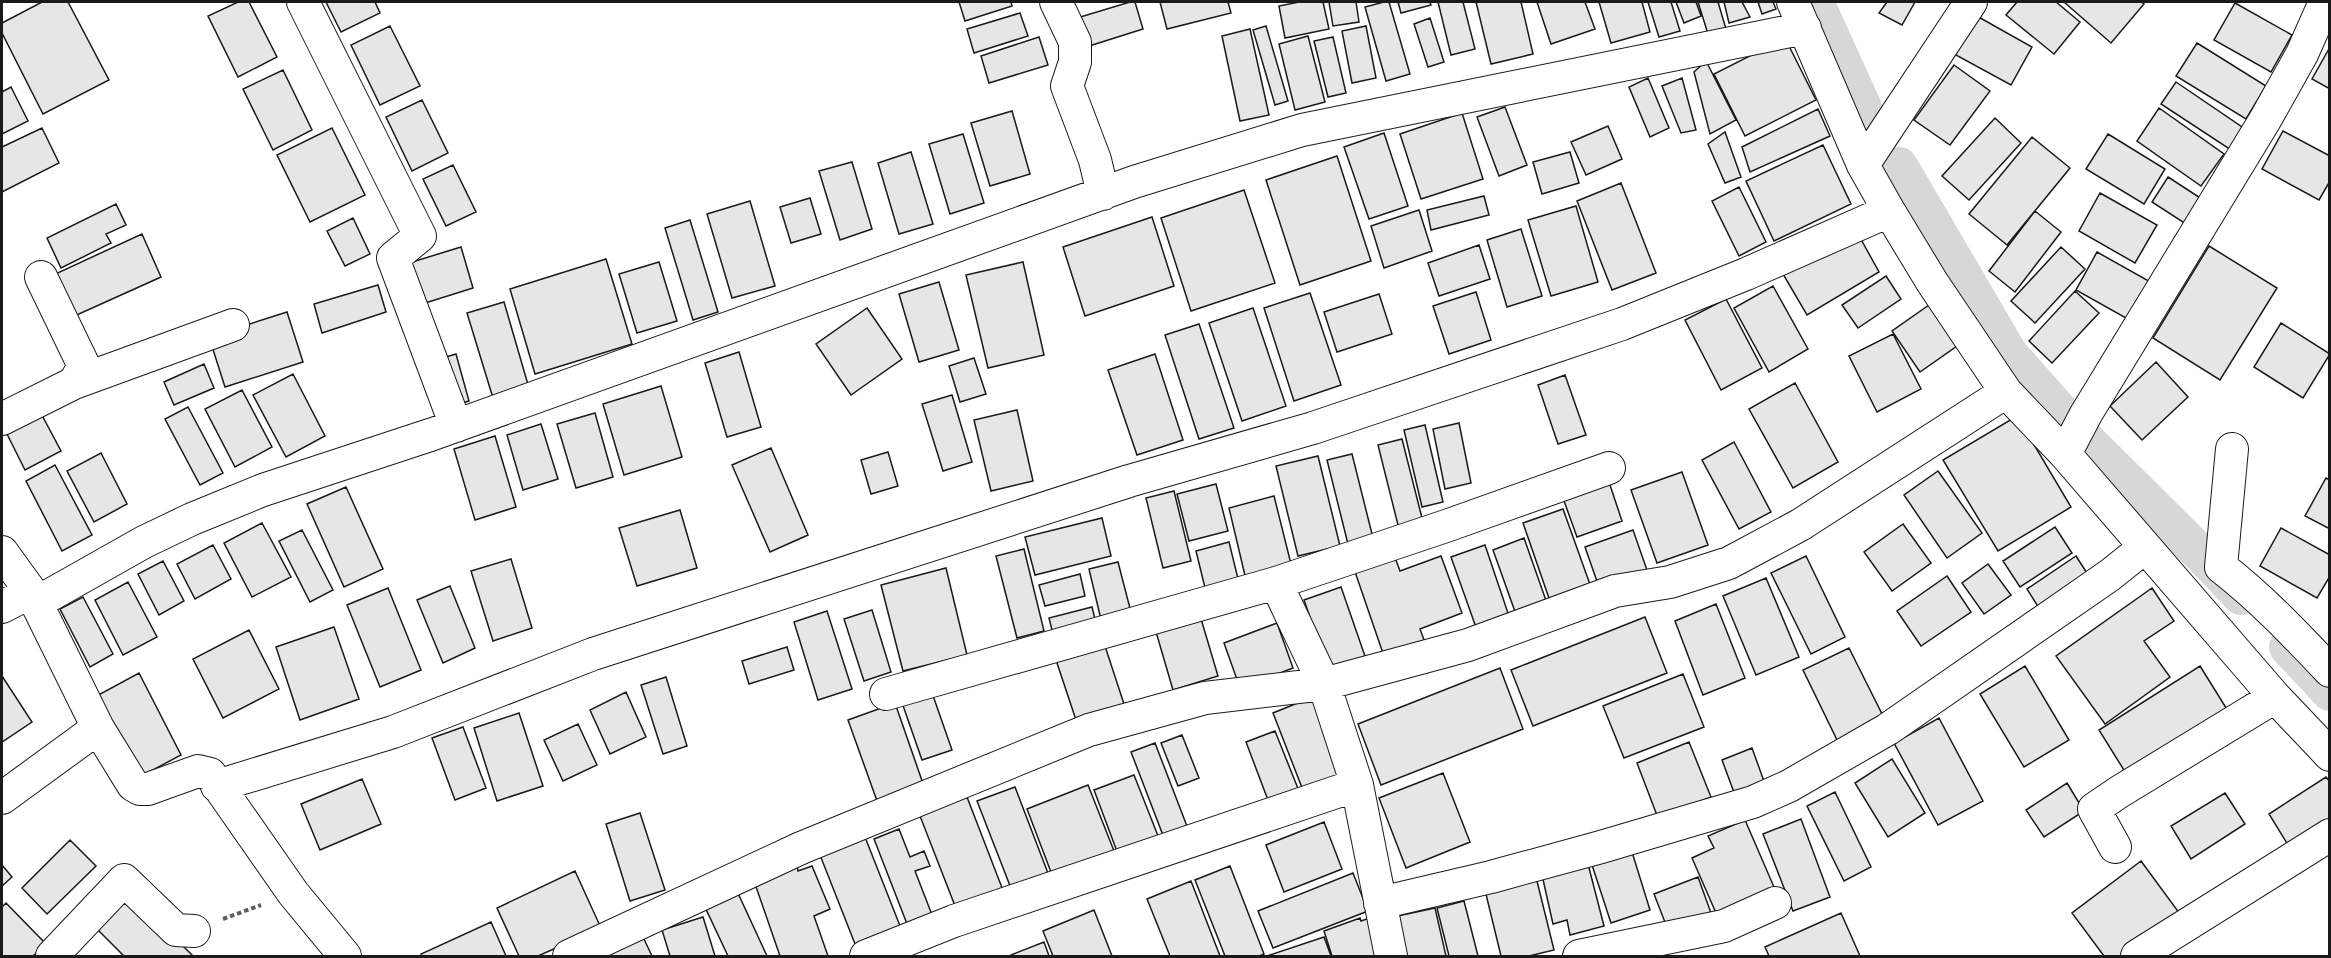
<svg xmlns="http://www.w3.org/2000/svg" width="2331" height="958" viewBox="0 0 2331 958" font-family="Commissioner,sans-serif">
  <style>
    .lines { fill: none; stroke-linecap: round; stroke-linejoin: round }
    .canal { stroke: #d7d7d7; stroke-width: 38 }
    .building { fill: #e6e6e6; stroke: #1a1a1a; stroke-width: 1.5 }
    .street-casing { stroke: #1a1a1a; stroke-width: 34 }
    .path { stroke: #5f5f5f; stroke-width: 4; stroke-dasharray: 4.5 3; stroke-linecap: butt }
    .street { stroke: #fff; stroke-width: 32 }
  </style>
  <rect width="100%" height="100%" fill="#fff"/>
  <g class="lines">
    <!-- canal -->
    <path class="canal" d="M 1815,2 L 1864,110
      M 1899,166 L 2009,354 L 2079,433 L 2208,561 L 2241,596
      M 2288,647 L 2330,692"/>
  </g>
  <!-- building -->
  <path class="building" d="M 42,2 L 68,2 L 109,80 L 43,114 L 2,33 L 2,23 Z
    M 238,2 L 249,2 L 277,57 L 238,77 L 208,16 Z
    M 326,2 L 375,2 L 380,13 L 341,32 Z
    M 959,2 L 1011,2 L 1012,6 L 965,21 Z
    M 1130,2 L 1135,2 L 1143,29 L 1086,47 L 1077,18 Z
    M 1160,2 L 1228,2 L 1231,13 L 1167,29 Z
    M 1299,2 L 1323,2 L 1329,29 L 1285,38 L 1279,6 Z
    M 1329,2 L 1356,2 L 1359,22 L 1333,26 Z
    M 1384,2 L 1389,2 L 1410,74 L 1386,81 L 1365,7 Z
    M 1398,2 L 1430,2 L 1431,5 L 1401,13 Z
    M 1438,2 L 1463,2 L 1475,49 L 1451,55 Z
    M 1476,2 L 1521,2 L 1533,54 L 1491,64 Z
    M 1537,2 L 1585,2 L 1595,29 L 1551,44 Z
    M 1599,2 L 1642,2 L 1650,32 L 1611,43 Z
    M 1648,2 L 1671,2 L 1680,31 L 1659,37 Z
    M 1676,2 L 1696,2 L 1701,16 L 1684,23 Z
    M 1698,2 L 1718,2 L 1726,29 L 1708,34 Z
    M 1724,2 L 1742,2 L 1750,17 L 1729,23 Z
    M 1758,2 L 1773,2 L 1776,9 L 1762,14 Z
    M 1887,2 L 1915,2 L 1902,25 L 1879,13 Z
    M 2017,2 L 2056,2 L 2080,22 L 2054,54 L 2006,15 Z
    M 2064,2 L 2141,2 L 2144,4 L 2111,43 Z
    M 2235,3 L 2292,35 L 2271,72 L 2214,40 Z
    M 1020,13 L 1028,36 L 974,53 L 967,29 Z
    M 1975,15 L 2032,47 L 2011,85 L 1954,54 Z
    M 1430,18 L 1444,62 L 1428,67 L 1414,24 Z
    M 390,26 L 420,86 L 380,105 L 351,45 Z
    M 1266,26 L 1288,101 L 1275,105 L 1253,30 Z
    M 1366,26 L 1376,78 L 1352,83 L 1342,31 Z
    M 1250,29 L 1269,115 L 1240,121 L 1222,36 Z
    M 1308,36 L 1325,102 L 1295,110 L 1279,44 Z
    M 1039,37 L 1048,65 L 989,83 L 981,56 Z
    M 1333,37 L 1346,93 L 1328,97 L 1314,41 Z
    M 1785,38 L 1816,100 L 1745,136 L 1714,74 Z
    M 2197,43 L 2266,86 L 2246,119 L 2176,76 Z
    M 2330,47 L 2330,89 L 2312,79 Z
    M 1706,61 L 1736,120 L 1710,134 L 1694,72 Z
    M 1954,65 L 1990,91 L 1950,145 L 1914,120 Z
    M 283,70 L 312,130 L 273,150 L 243,89 Z
    M 1648,78 L 1669,128 L 1650,137 L 1629,87 Z
    M 1682,78 L 1696,130 L 1681,133 L 1662,86 Z
    M 2176,82 L 2245,129 L 2231,150 L 2161,104 Z
    M 11,87 L 28,121 L 2,134 L 2,92 Z
    M 422,100 L 448,153 L 412,171 L 386,117 Z
    M 1505,107 L 1527,165 L 1499,176 L 1477,117 Z
    M 2159,108 L 2224,154 L 2201,186 L 2137,141 Z
    M 1818,109 L 1830,136 L 1750,172 L 1742,147 Z
    M 1012,111 L 1030,174 L 990,186 L 971,123 Z
    M 1462,113 L 1483,179 L 1421,199 L 1400,134 Z
    M 1995,118 L 2021,143 L 1969,200 L 1942,176 Z
    M 1608,126 L 1622,159 L 1586,175 L 1571,142 Z
    M 42,128 L 59,163 L 2,192 L 2,147 Z
    M 332,128 L 365,195 L 310,222 L 277,155 Z
    M 2283,131 L 2330,156 L 2330,181 L 2319,200 L 2262,169 Z
    M 1725,132 L 1741,177 L 1725,183 L 1708,144 Z
    M 1384,133 L 1408,206 L 1369,219 L 1344,147 Z
    M 963,134 L 984,203 L 950,214 L 929,144 Z
    M 2108,134 L 2165,169 L 2144,204 L 2086,169 Z
    M 2032,137 L 2070,168 L 2007,245 L 1969,214 Z
    M 1823,145 L 1851,204 L 1774,241 L 1746,181 Z
    M 911,152 L 933,224 L 899,234 L 878,163 Z
    M 1570,152 L 1579,183 L 1542,194 L 1533,162 Z
    M 1337,156 L 1371,261 L 1300,285 L 1266,180 Z
    M 852,162 L 872,229 L 840,240 L 819,171 Z
    M 453,165 L 476,212 L 446,226 L 423,179 Z
    M 2168,177 L 2205,201 L 2189,226 L 2152,202 Z
    M 1621,183 L 1656,273 L 1612,290 L 1577,201 Z
    M 1739,187 L 1766,242 L 1739,256 L 1712,201 Z
    M 1244,190 L 1275,283 L 1191,311 L 1161,218 Z
    M 2100,193 L 2157,225 L 2135,263 L 2079,231 Z
    M 1484,196 L 1489,215 L 1431,230 L 1427,210 Z
    M 810,198 L 821,234 L 791,243 L 780,207 Z
    M 750,201 L 775,286 L 732,298 L 707,214 Z
    M 116,204 L 126,225 L 106,234 L 111,243 L 61,268 L 47,238 Z
    M 1576,206 L 1598,282 L 1551,296 L 1528,220 Z
    M 1419,210 L 1432,251 L 1384,268 L 1371,226 Z
    M 2035,211 L 2061,232 L 2015,292 L 1989,271 Z
    M 1152,217 L 1174,286 L 1085,316 L 1063,247 Z
    M 353,218 L 370,254 L 345,266 L 327,231 Z
    M 690,220 L 718,312 L 693,320 L 665,228 Z
    M 1521,229 L 1542,296 L 1507,307 L 1487,240 Z
    M 1857,232 L 1879,272 L 1807,315 L 1783,274 Z
    M 142,234 L 161,277 L 70,318 L 51,276 Z
    M 1479,245 L 1490,279 L 1439,296 L 1428,263 Z
    M 2209,246 L 2277,288 L 2220,380 L 2153,338 Z
    M 461,247 L 473,288 L 422,304 L 409,263 Z
    M 2061,247 L 2085,269 L 2035,323 L 2011,301 Z
    M 2097,252 L 2154,284 L 2133,322 L 2076,290 Z
    M 606,259 L 632,344 L 535,374 L 510,289 Z
    M 659,262 L 677,321 L 637,333 L 619,274 Z
    M 1023,262 L 1044,355 L 988,368 L 966,275 Z
    M 1886,276 L 1901,299 L 1858,328 L 1842,305 Z
    M 939,282 L 959,350 L 919,362 L 899,294 Z
    M 378,285 L 386,312 L 322,333 L 314,304 Z
    M 1773,286 L 1808,349 L 1769,372 L 1734,308 Z
    M 2075,291 L 2099,313 L 2052,363 L 2029,341 Z
    M 1476,292 L 1491,340 L 1449,354 L 1433,306 Z
    M 1310,293 L 1341,385 L 1294,401 L 1264,308 Z
    M 1379,294 L 1392,334 L 1337,352 L 1324,312 Z
    M 1726,299 L 1762,368 L 1721,390 L 1685,320 Z
    M 504,302 L 529,388 L 493,398 L 467,313 Z
    M 1929,305 L 1957,346 L 1920,372 L 1892,331 Z
    M 867,308 L 902,359 L 851,395 L 816,344 Z
    M 1253,308 L 1286,406 L 1242,421 L 1209,323 Z
    M 287,312 L 303,362 L 225,387 L 209,337 Z
    M 2281,323 L 2330,354 L 2303,398 L 2254,367 Z
    M 1199,324 L 1234,428 L 1199,439 L 1165,335 Z
    M 1893,334 L 1921,389 L 1877,412 L 1849,356 Z
    M 739,352 L 761,427 L 727,437 L 705,363 Z
    M 456,354 L 469,401 L 452,406 L 439,359 Z
    M 1155,354 L 1183,440 L 1137,455 L 1108,370 Z
    M 974,358 L 986,394 L 960,402 L 949,366 Z
    M 2156,362 L 2188,397 L 2142,440 L 2110,406 Z
    M 204,364 L 214,388 L 174,405 L 164,382 Z
    M 293,374 L 325,436 L 286,457 L 253,395 Z
    M 1565,375 L 1586,435 L 1558,444 L 1538,385 Z
    M 1795,383 L 1838,462 L 1793,488 L 1749,409 Z
    M 661,386 L 682,457 L 624,475 L 603,404 Z
    M 242,390 L 272,447 L 235,467 L 205,409 Z
    M 952,395 L 972,462 L 943,471 L 922,404 Z
    M 36,404 L 61,451 L 25,470 L 2,424 Z
    M 188,407 L 223,473 L 200,485 L 165,419 Z
    M 1017,410 L 1033,481 L 991,491 L 974,420 Z
    M 595,413 L 613,477 L 576,488 L 557,424 Z
    M 2017,416 L 2071,507 L 1998,551 L 1943,460 Z
    M 1459,423 L 1471,483 L 1445,489 L 1433,429 Z
    M 541,424 L 558,479 L 523,490 L 507,435 Z
    M 1425,425 L 1443,502 L 1422,507 L 1404,430 Z
    M 495,436 L 516,507 L 475,520 L 454,449 Z
    M 1402,439 L 1424,526 L 1400,533 L 1378,445 Z
    M 1734,442 L 1771,512 L 1739,529 L 1702,460 Z
    M 771,448 L 808,535 L 770,552 L 732,465 Z
    M 888,452 L 898,486 L 871,494 L 861,460 Z
    M 101,453 L 127,504 L 94,522 L 67,471 Z
    M 1352,454 L 1375,546 L 1350,552 L 1327,460 Z
    M 1318,456 L 1340,546 L 1298,556 L 1276,466 Z
    M 55,465 L 92,535 L 62,551 L 26,481 Z
    M 1938,471 L 1982,533 L 1947,558 L 1904,495 Z
    M 1682,472 L 1708,545 L 1657,563 L 1631,490 Z
    M 2326,478 L 2330,480 L 2330,529 L 2305,516 Z
    M 1609,482 L 1622,521 L 1577,537 L 1563,498 Z
    M 1216,484 L 1228,531 L 1189,541 L 1177,494 Z
    M 346,487 L 383,569 L 344,587 L 307,504 Z
    M 1174,491 L 1191,561 L 1163,568 L 1146,498 Z
    M 1274,496 L 1293,572 L 1247,584 L 1229,508 Z
    M 1563,509 L 1592,590 L 1551,604 L 1523,523 Z
    M 680,510 L 697,568 L 637,586 L 619,528 Z
    M 1102,518 L 1111,556 L 1035,575 L 1025,537 Z
    M 262,523 L 291,577 L 252,597 L 224,543 Z
    M 1903,524 L 1931,563 L 1892,591 L 1864,552 Z
    M 2055,527 L 2072,553 L 2020,587 L 2003,561 Z
    M 2281,528 L 2330,555 L 2330,576 L 2317,598 L 2260,566 Z
    M 302,530 L 333,590 L 310,602 L 279,541 Z
    M 1633,530 L 1648,573 L 1600,590 L 1585,547 Z
    M 1524,538 L 1549,609 L 1518,620 L 1493,550 Z
    M 1229,542 L 1241,591 L 1208,600 L 1196,551 Z
    M 213,545 L 231,579 L 195,599 L 177,564 Z
    M 1485,545 L 1511,622 L 1478,633 L 1451,557 Z
    M 1024,549 L 1044,631 L 1017,638 L 996,556 Z
    M 1393,552 L 1400,571 L 1441,556 L 1462,613 L 1420,629 L 1427,648 L 1386,662 L 1353,566 Z
    M 1806,556 L 1845,637 L 1811,654 L 1771,573 Z
    M 2076,556 L 2094,584 L 2044,616 L 2027,589 Z
    M 511,559 L 532,628 L 493,641 L 471,571 Z
    M 163,561 L 184,601 L 159,615 L 138,574 Z
    M 1118,562 L 1133,620 L 1103,628 L 1089,569 Z
    M 1988,564 L 2011,595 L 1984,614 L 1962,583 Z
    M 946,568 L 967,655 L 903,671 L 881,585 Z
    M 1080,574 L 1085,596 L 1045,606 L 1039,585 Z
    M 1947,576 L 1971,612 L 1921,646 L 1897,611 Z
    M 1766,578 L 1799,657 L 1756,675 L 1723,596 Z
    M 128,582 L 157,637 L 123,655 L 95,600 Z
    M 450,586 L 475,648 L 443,663 L 417,600 Z
    M 1341,587 L 1366,659 L 1329,672 L 1304,600 Z
    M 388,588 L 421,670 L 380,687 L 347,605 Z
    M 2152,588 L 2174,621 L 2144,641 L 2170,677 L 2105,724 L 2056,656 Z
    M 83,597 L 113,654 L 90,667 L 60,609 Z
    M 1716,604 L 1745,678 L 1703,695 L 1675,621 Z
    M 1092,607 L 1096,623 L 1053,634 L 1049,618 Z
    M 872,610 L 891,672 L 864,681 L 844,619 Z
    M 827,611 L 852,689 L 818,700 L 794,622 Z
    M 1199,612 L 1218,676 L 1173,690 L 1154,625 Z
    M 1645,617 L 1667,673 L 1533,726 L 1511,670 Z
    M 1277,623 L 1293,668 L 1240,688 L 1224,643 Z
    M 334,627 L 359,699 L 300,720 L 276,647 Z
    M 249,630 L 279,689 L 223,718 L 193,659 Z
    M 1103,640 L 1125,707 L 1077,723 L 1055,657 Z
    M 787,647 L 794,670 L 749,684 L 742,661 Z
    M 1849,648 L 1886,722 L 1840,746 L 1803,670 Z
    M 2025,666 L 2069,740 L 2024,767 L 1980,694 Z
    M 2200,666 L 2233,719 L 2132,783 L 2099,730 Z
    M 1500,668 L 1523,729 L 1381,785 L 1358,724 Z
    M 139,673 L 181,755 L 134,780 L 91,699 Z
    M 1683,674 L 1704,727 L 1624,758 L 1603,706 Z
    M 2,676 L 32,722 L 2,742 Z
    M 666,677 L 687,746 L 663,754 L 641,685 Z
    M 930,687 L 952,750 L 922,760 L 900,697 Z
    M 626,692 L 646,737 L 610,754 L 590,710 Z
    M 1315,696 L 1348,781 L 1306,798 L 1273,713 Z
    M 895,703 L 927,795 L 881,812 L 848,720 Z
    M 519,713 L 543,786 L 497,801 L 474,728 Z
    M 1939,718 L 1983,801 L 1938,825 L 1894,743 Z
    M 578,724 L 597,765 L 563,781 L 544,740 Z
    M 463,727 L 486,788 L 455,800 L 432,738 Z
    M 1275,731 L 1301,796 L 1271,808 L 1246,742 Z
    M 1182,735 L 1199,778 L 1178,786 L 1161,743 Z
    M 1689,742 L 1711,797 L 1658,818 L 1637,763 Z
    M 1155,743 L 1190,834 L 1166,843 L 1131,752 Z
    M 1752,748 L 1765,784 L 1735,795 L 1722,760 Z
    M 1892,759 L 1925,813 L 1888,837 L 1855,783 Z
    M 1443,773 L 1470,842 L 1406,868 L 1379,798 Z
    M 1134,775 L 1162,846 L 1121,862 L 1094,790 Z
    M 2326,777 L 2330,782 L 2330,830 L 2293,853 L 2269,814 Z
    M 362,779 L 381,824 L 320,850 L 301,804 Z
    M 2067,783 L 2084,811 L 2044,837 L 2026,810 Z
    M 1088,785 L 1116,856 L 1054,880 L 1027,809 Z
    M 1015,787 L 1051,881 L 1014,896 L 977,801 Z
    M 1835,792 L 1871,867 L 1844,881 L 1807,806 Z
    M 2225,793 L 2245,824 L 2191,859 L 2171,826 Z
    M 967,797 L 1004,893 L 957,911 L 920,816 Z
    M 640,813 L 665,890 L 630,901 L 606,824 Z
    M 1801,819 L 1830,897 L 1793,911 L 1763,834 Z
    M 1745,820 L 1774,887 L 1716,913 L 1692,858 L 1714,848 L 1708,836 Z
    M 1324,822 L 1342,869 L 1284,892 L 1266,845 Z
    M 899,829 L 910,857 L 924,851 L 930,866 L 915,871 L 934,920 L 909,929 L 874,839 Z
    M 865,837 L 904,936 L 859,954 L 820,855 Z
    M 70,840 L 96,866 L 47,914 L 22,888 Z
    M 1632,852 L 1650,910 L 1611,923 L 1592,865 Z
    M 2141,861 L 2180,914 L 2124,956 L 2104,956 L 2072,913 Z
    M 796,862 L 798,871 L 812,866 L 830,909 L 814,916 L 828,956 L 780,956 L 753,878 Z
    M 1588,864 L 1604,926 L 1570,935 L 1567,920 L 1553,924 L 1542,875 Z
    M 2,865 L 12,877 L 2,886 Z
    M 1230,866 L 1264,954 L 1259,956 L 1225,956 L 1195,880 Z
    M 575,871 L 601,928 L 538,956 L 519,956 L 497,908 Z
    M 1353,873 L 1368,911 L 1273,948 L 1258,911 Z
    M 1535,873 L 1554,950 L 1529,956 L 1501,956 L 1484,886 Z
    M 1698,877 L 1711,913 L 1668,930 L 1654,894 Z
    M 1191,881 L 1220,956 L 1170,956 L 1147,899 Z
    M 737,891 L 767,956 L 728,956 L 705,907 Z
    M 129,892 L 193,956 L 124,956 L 95,927 Z
    M 1464,901 L 1478,956 L 1449,956 L 1437,908 Z
    M 6,903 L 46,944 L 33,956 L 2,956 L 2,907 Z
    M 1435,908 L 1446,956 L 1402,956 L 1393,917 Z
    M 1094,910 L 1112,956 L 1053,956 L 1043,931 Z
    M 1841,913 L 1860,956 L 1769,956 L 1765,947 Z
    M 1375,916 L 1375,956 L 1332,956 L 1324,931 L 1360,918 L 1361,921 Z
    M 703,917 L 715,956 L 670,956 L 662,930 Z
    M 491,922 L 506,956 L 422,956 L 421,954 Z
    M 643,937 L 652,956 L 604,956 Z
    M 1324,937 L 1331,956 L 1267,956 Z
    M 1044,942 L 1049,956 L 1012,956 L 1011,955 Z"/>
  <g class="lines">
    <!-- street casing -->
    <g class="street-casing">
      <path id="street" d="M 303,2 L 420,236 L 393,258 L 456,426
        M 1056,2 L 1075,42 L 1075,62 L 1067,86 L 1095,160 L 1103,194
        M 1793,2 L 1863,165 L 1889,211 L 1932,282 L 2006,392 L 2065,454 L 2275,697 L 2330,755
        M 1863,165 L 1971,2
        M 41,277 L 84,366 L 74,383
        M 2,419 L 74,383 L 233,325
        M 2065,454 L 2086,414 L 2265,120 L 2302,54 L 2325,2
        M 2,552 L 31,592 L 98,728 L 133,785 L 140,789 L 148,789 L 198,771 L 210,774 L 293,893 L 345,956
        M 2221,567 C 2261,598 2295,634 2330,671
        M 2221,567 L 2232,449
        M 1276,583 L 1324,684 L 1357,785 L 1391,956
        M 36,603 L 144,542 L 192,519 L 263,490 L 433,434 L 1134,182 L 1302,130 L 1805,28
        M 2,607 L 31,592
        M 886,694 L 1276,583 L 1446,526 L 1609,468
        M 217,786 L 393,732 L 593,654 L 1129,481 L 1313,428 L 1622,324 L 1746,274 L 1889,211
        M 2,798 L 98,728
        M 2115,847 L 2094,809 L 2119,792 L 2275,697
        M 1380,903 L 1491,877 L 1601,847 L 1753,802 L 1789,786 L 1888,729 L 2110,575 L 2145,547
        M 52,956 L 124,880 L 176,930 L 194,931
        M 569,956 L 801,848 L 1089,730 L 1205,698 L 1324,684 L 1468,645 L 1615,591 L 1670,582 L 1729,563 L 1800,525 L 2006,392
        M 866,956 L 954,921 L 1357,785
        M 1579,956 L 1724,926 L 1775,903
        M 2137,956 L 2330,835"/>
    </g>
    <!-- path -->
    <path class="path" d="M 223,919 L 261,905"/>
    <!-- street -->
    <use href="#street" class="street"/>
  </g>
  <!-- border -->
  <rect width="2331" height="958" fill="none" stroke="#1a1a1a" stroke-width="6"/>
</svg>
